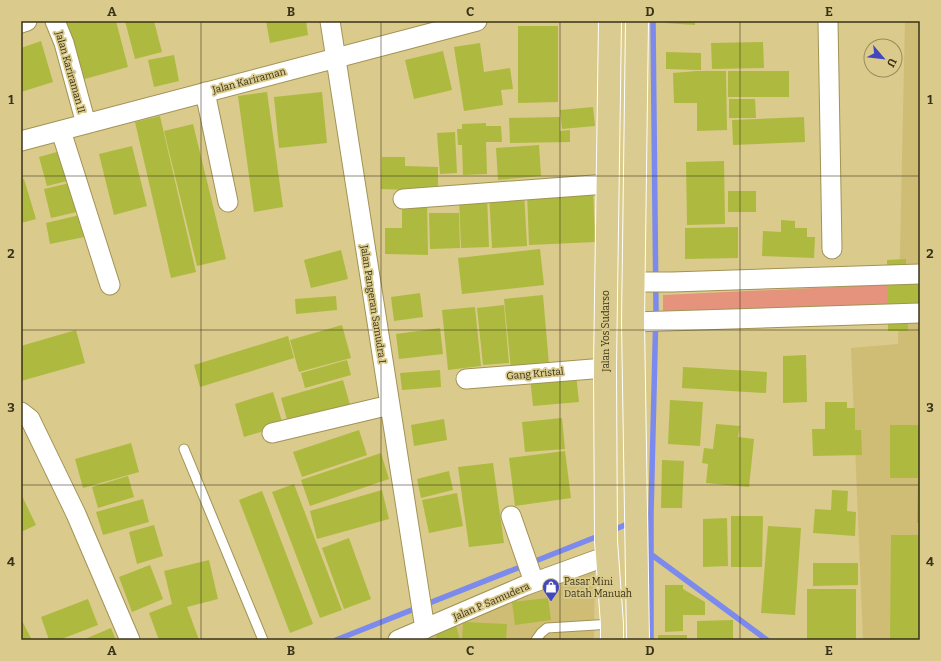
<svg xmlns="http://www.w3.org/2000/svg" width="941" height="661" viewBox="0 0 941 661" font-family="Bitter,serif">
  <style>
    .built { fill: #cfbd76 }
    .green { fill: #e5937d }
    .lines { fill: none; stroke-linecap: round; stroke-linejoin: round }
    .stream { stroke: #7b8aec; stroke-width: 5.5 }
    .building { fill: #adba3f }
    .lane-casing { stroke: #a29355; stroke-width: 11 }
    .street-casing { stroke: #a29355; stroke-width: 21 }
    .primary-casing { stroke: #fff; stroke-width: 24 }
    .lane { stroke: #fff; stroke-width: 9 }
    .street { stroke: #fff; stroke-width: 19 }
    .primary { stroke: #dacb90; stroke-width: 22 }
    .grid { fill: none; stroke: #393219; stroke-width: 1; stroke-opacity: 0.55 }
    .labels { text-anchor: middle; stroke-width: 3.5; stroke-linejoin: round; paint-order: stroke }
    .street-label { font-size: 10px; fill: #393219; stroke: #daca8b }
    .poi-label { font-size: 10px; fill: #393219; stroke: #daca8b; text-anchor: start }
    .neatline { fill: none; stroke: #393219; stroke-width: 1.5 }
    .grid-label { font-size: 13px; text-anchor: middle; font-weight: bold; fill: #393219 }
  </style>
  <rect width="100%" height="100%" fill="#daca8b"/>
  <!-- built -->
  <path class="built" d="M 905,21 L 920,21 L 920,640 L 863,640 L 851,348 L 898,344 Z
    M 595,564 L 594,640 L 419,640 Z"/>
  <!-- green -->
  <path class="green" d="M 920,283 L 920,304 L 663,311 L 663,295 Z"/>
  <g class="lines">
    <!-- stream -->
    <path class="stream" d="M 611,531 L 632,522
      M 652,555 L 767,640
      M 336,640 L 601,535
      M 651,640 L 651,514 L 656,309 L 653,21"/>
  </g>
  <!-- building -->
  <path class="building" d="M 65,21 L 116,21 L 128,67 L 81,80 Z
    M 125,21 L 154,21 L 162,52 L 135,59 Z
    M 266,21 L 306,21 L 308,35 L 270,43 Z
    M 665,21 L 695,21 L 695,25 L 665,23 Z
    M 518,26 L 558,26 L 558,102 L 518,103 Z
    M 41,41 L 53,82 L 21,92 L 21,48 Z
    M 763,42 L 764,68 L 712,69 L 711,43 Z
    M 480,43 L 484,72 L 510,68 L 513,89 L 501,90 L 503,105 L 464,111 L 454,47 Z
    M 443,51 L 452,90 L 414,99 L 405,60 Z
    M 666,52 L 701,53 L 701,70 L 666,69 Z
    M 174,55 L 179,81 L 154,87 L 148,60 Z
    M 697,71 L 726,71 L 727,130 L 697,131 L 697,103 L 674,103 L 673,73 Z
    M 728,71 L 789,71 L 789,97 L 728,97 Z
    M 267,92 L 283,207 L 254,212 L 238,96 Z
    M 322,92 L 327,143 L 279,148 L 274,97 Z
    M 729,99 L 755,99 L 756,118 L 729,118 Z
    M 593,107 L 595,126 L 562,129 L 560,110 Z
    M 160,116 L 196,272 L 171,278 L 135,122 Z
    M 560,117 L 560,131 L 570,130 L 570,142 L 510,143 L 509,118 Z
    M 804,117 L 805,142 L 733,145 L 732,120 Z
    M 486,123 L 486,126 L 501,126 L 502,142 L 486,142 L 487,174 L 463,175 L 462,145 L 458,145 L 457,129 L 462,129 L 462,124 Z
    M 193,124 L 226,259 L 197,266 L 164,131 Z
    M 455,132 L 457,173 L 440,174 L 437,133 Z
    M 539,145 L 541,176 L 498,180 L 496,148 Z
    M 132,146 L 147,206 L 114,215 L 99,154 Z
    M 64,150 L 71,180 L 47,186 L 39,157 Z
    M 382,157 L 405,157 L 405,166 L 438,167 L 438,191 L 381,189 Z
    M 724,161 L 725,224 L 687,225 L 686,162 Z
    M 21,179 L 24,179 L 36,219 L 21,223 Z
    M 74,182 L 81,211 L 51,218 L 44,189 Z
    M 593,188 L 595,242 L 529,245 L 527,192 Z
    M 728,191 L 756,191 L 756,212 L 728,212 Z
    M 524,192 L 527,246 L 492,248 L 489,194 Z
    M 487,196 L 489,247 L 461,248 L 459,198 Z
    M 402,199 L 427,199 L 428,255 L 385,254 L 385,228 L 402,228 Z
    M 429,213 L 459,213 L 460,248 L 430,249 Z
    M 84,214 L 89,236 L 50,244 L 46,223 Z
    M 781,220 L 795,221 L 795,228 L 807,228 L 807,237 L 815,237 L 814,258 L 762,256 L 763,231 L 781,232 Z
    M 738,227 L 738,258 L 685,259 L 685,228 Z
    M 540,249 L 544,285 L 462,294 L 458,258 Z
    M 341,250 L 348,279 L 311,288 L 304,260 Z
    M 906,259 L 906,282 L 920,282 L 920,305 L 908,305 L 908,331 L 888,331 L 887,260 Z
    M 420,293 L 423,317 L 394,321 L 391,297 Z
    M 543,295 L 549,365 L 511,369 L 504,299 Z
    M 336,296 L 337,310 L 296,314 L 295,299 Z
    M 504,305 L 509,363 L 483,365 L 477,308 Z
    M 475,307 L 481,366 L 448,370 L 442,310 Z
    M 342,325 L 351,358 L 299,372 L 290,340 Z
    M 440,328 L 443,354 L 399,359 L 396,334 Z
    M 76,330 L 85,363 L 21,381 L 21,346 Z
    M 288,336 L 294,358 L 200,387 L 194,365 Z
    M 806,355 L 807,402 L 783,403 L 783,356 Z
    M 347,360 L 351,375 L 305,388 L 301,373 Z
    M 683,367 L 767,372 L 766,393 L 682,388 Z
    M 440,370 L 441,387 L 402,390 L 400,373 Z
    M 576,374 L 579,402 L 533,406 L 530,378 Z
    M 343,380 L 350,405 L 288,423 L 281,398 Z
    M 273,392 L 283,425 L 244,437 L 235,404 Z
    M 670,400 L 703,402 L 700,446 L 668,444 Z
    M 825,402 L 847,402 L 847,408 L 855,408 L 855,430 L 861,430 L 862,455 L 813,456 L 812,429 L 825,429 Z
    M 562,418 L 565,449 L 525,452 L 522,422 Z
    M 444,419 L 447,440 L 414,446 L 411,425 Z
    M 716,424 L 740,426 L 738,437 L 754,439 L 749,487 L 706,483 L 708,464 L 702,463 L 704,448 L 713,449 Z
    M 890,425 L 920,425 L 920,523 L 917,523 L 918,478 L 890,478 Z
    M 359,430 L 367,455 L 302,477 L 293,452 Z
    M 131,443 L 139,472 L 83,488 L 75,459 Z
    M 565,451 L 571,498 L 515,506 L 509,458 Z
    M 381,453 L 389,479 L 310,506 L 301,480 Z
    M 662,460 L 684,461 L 682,508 L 661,508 Z
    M 493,463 L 504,543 L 469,547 L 458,467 Z
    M 449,471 L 453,490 L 421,498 L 417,479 Z
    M 128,476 L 134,497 L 98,508 L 92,487 Z
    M 294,484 L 342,610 L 320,618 L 272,492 Z
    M 382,490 L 389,519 L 317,539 L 310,511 Z
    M 832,490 L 848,491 L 847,511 L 856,512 L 855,536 L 813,533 L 815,509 L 831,510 Z
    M 262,491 L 313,624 L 290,633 L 239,500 Z
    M 457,493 L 463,526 L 429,533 L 422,500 Z
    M 21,496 L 22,496 L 36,525 L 21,532 Z
    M 143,499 L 149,522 L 103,535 L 96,512 Z
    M 731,516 L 763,516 L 762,567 L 731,567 Z
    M 727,518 L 728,566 L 703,567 L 703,519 Z
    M 154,525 L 163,556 L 137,564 L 129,532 Z
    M 768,526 L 801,528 L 795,615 L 761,613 Z
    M 891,535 L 920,535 L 920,640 L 890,640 Z
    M 349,538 L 371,599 L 344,609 L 322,548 Z
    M 209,560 L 218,599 L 187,607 L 199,640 L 159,640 L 149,613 L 172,604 L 164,571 Z
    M 813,563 L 858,563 L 858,585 L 813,586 Z
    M 150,565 L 163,599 L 132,612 L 119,577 Z
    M 665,585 L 683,585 L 683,589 L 705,602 L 705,615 L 683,615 L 683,631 L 665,632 Z
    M 807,589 L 856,589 L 856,640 L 807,640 Z
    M 548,598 L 551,620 L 515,625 L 512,602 Z
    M 88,599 L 98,625 L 59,640 L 49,640 L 41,617 Z
    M 21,619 L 32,640 L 21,640 Z
    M 733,620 L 733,640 L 697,640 L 697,621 Z
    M 455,622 L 460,640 L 437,640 L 434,628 Z
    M 463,622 L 507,624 L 506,640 L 462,640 Z
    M 111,628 L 116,640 L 86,640 L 85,639 Z
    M 658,635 L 687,635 L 687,640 L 658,640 Z"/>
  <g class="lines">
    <!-- lane casing -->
    <g class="lane-casing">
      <path id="lane" d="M 184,449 L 263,640
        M 536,640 L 541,633 L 547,628 L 612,624"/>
    </g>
    <!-- street casing -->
    <g class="street-casing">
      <path id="street" d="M 55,21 L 64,43 L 86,124
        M 330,21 L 425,629
        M 828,21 L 832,249
        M 21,23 L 27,21
        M 205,92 L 228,202
        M 61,131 L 110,285
        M 21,141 L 477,21
        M 403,199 L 607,184
        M 634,282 L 672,282 L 920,274
        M 633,322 L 920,313
        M 466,379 L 605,368
        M 21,412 L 30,419 L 76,514 L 130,640
        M 272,433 L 390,405
        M 511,516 L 534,582
        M 398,640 L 524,586 L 607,556"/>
    </g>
    <!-- primary casing -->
    <g class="primary-casing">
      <path id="primary" d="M 610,21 L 605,368 L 606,541 L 612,624 L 612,640
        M 637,21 L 633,322 L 638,640"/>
    </g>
    <!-- lane -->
    <use href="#lane" class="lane"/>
    <!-- street -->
    <use href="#street" class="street"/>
    <!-- primary -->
    <use href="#primary" class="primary"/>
  </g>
  <!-- grid -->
  <path class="grid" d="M 201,21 L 201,640M 381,21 L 381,640M 560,21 L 560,640M 740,21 L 740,640M 21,176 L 920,176M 21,330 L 920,330M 21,485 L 920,485"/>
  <!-- icons -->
  <defs>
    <g id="shop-pin" transform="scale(0.9)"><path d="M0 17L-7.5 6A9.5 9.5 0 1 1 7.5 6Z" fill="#4348bd" stroke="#daca8b"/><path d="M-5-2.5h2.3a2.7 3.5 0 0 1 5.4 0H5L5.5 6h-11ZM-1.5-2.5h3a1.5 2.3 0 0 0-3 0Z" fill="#fff"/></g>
  </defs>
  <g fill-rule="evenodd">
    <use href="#shop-pin" x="551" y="587"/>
  </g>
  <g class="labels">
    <!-- street labels -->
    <g class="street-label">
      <text transform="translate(71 72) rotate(74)" y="4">Jalan Kariraman II</text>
      <text transform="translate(249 80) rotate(-15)" y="4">Jalan Kariraman</text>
      <text transform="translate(374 304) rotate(81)" y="4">Jalan Pangeran Samudra I</text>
      <text transform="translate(605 331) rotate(-90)" y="4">Jalan Yos Sudarso</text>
      <text transform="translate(535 373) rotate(-5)" y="4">Gang Kristal</text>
      <text transform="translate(491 601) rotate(-23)" y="4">Jalan P. Samudera</text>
    </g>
    <!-- poi labels -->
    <g class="poi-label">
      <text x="564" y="585">Pasar Mini<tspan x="564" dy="12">Datah Manuah</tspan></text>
    </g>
  </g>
  <!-- border -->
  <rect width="941" height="661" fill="none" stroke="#daca8b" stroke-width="44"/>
  <!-- north arrow -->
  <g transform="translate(883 58) rotate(118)"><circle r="19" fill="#daca8b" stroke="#9a8d5d"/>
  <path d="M0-3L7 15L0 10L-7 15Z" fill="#4348bd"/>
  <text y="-6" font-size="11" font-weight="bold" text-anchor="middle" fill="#393219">U</text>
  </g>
  <rect x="22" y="22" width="897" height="617" class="neatline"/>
  <g class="grid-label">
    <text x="112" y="16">A</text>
    <text x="291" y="16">B</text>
    <text x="470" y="16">C</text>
    <text x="650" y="16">D</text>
    <text x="829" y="16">E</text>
    <text x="11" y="104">1</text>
    <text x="930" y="104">1</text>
    <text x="11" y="258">2</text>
    <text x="930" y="258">2</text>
    <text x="11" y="412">3</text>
    <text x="930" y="412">3</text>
    <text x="11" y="566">4</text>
    <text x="930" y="566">4</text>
    <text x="112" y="655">A</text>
    <text x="291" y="655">B</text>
    <text x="470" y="655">C</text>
    <text x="650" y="655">D</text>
    <text x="829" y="655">E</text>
  </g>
</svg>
